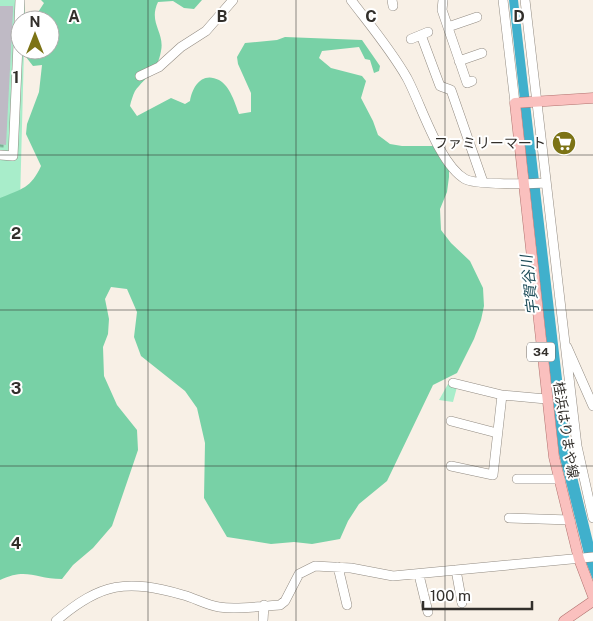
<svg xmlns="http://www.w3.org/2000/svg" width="593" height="621" viewBox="0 0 593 621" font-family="'Public Sans','Noto Sans JP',sans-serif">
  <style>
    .green { fill: #a8edca }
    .forest { fill: #78d1a6 }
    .water { fill: #40b0cc }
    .building { fill: #bfbac5; filter: url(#shadow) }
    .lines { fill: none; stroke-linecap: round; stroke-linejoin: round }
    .minor-casing { stroke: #928b82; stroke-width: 10 }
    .major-casing { stroke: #b1726f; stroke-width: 11 }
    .minor { stroke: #fff; stroke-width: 9 }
    .major { stroke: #fac0be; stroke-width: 10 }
    .grid { fill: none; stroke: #322f2b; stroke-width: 1; stroke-opacity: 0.55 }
    .labels { text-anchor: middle; stroke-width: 4; stroke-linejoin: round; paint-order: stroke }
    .shield { fill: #fff; stroke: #706d6b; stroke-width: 1 }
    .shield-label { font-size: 12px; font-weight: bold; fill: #322f2b }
    .poi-label { font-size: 14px; fill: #322f2b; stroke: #fff; text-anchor: end }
    .street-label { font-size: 14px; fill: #322f2b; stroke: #fff }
    .water-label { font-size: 15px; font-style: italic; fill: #1d4c58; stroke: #fff }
    .grid-label { font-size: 16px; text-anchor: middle; font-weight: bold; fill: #322f2b; stroke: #fff; stroke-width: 4; stroke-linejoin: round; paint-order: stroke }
  </style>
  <defs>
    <filter id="shadow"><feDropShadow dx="-2.5" dy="2.5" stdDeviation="0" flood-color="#0004"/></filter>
  </defs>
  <rect width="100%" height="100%" fill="#f8f0e6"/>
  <!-- green -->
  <path class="green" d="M 0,0 L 25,0 L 25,20 L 20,20 L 20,50 L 24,50 L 20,202 L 0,204 Z
    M 448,384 L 457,387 L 453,402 L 439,400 Z"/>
  <!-- forest -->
  <path class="forest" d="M 41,0 L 202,0 L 194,9 L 184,8 L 173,1 L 158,2 C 148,23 165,32 161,51 C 157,73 146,76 135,91 C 133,95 131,101 130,106 L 137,116 L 171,98 L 185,104 L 190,101 C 192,87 202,71 219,80 C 230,86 235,103 239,114 L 251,112 L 251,93 L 238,64 L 237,57 L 245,43 L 277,40 L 285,37 L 362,40 L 380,66 L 379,71 L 374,73 L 370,60 L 365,59 L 359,47 L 322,51 L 319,58 L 331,68 L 362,76 L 366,81 L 361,98 L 373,121 L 378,135 L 390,144 L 402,146 L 442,146 L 449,159 L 449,177 L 447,192 L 440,209 L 441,230 L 451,243 L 470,261 L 483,288 L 484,306 L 481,320 L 474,339 L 457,373 L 433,385 L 387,481 L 359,504 L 348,521 L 340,539 L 312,544 L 294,542 L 271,544 L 227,537 L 204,498 L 205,443 L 197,408 L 185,391 L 141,356 L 134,337 L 137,312 L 127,289 L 111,287 L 105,299 L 109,319 L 108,334 L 103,347 L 104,376 L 117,405 L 137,430 L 138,450 L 112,526 L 93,548 L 73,565 L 62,579 C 35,579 27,567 0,580 L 0,198 C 22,189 31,188 41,166 L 26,134 L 27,124 L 39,92 L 42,65 L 33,66 L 26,57 L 26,50 L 50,50 L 50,20 L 33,20 L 44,3 Z"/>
  <!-- water -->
  <path class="water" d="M 509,0 L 518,0 L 567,422 L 571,452 L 593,542 L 593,580 L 586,562 L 559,454 Z"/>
  <!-- building -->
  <path class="building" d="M 0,6 L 13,6 L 13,11 L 6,145 L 0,144 Z"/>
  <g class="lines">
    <!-- minor casing -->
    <g class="minor-casing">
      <path id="minor" d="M 351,0 C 370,25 391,50 407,78 C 421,104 439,164 465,179 C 475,185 532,184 545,183
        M 392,0 L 393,6
        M 443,0 L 442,10 L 467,83 L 472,81
        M 503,0 L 515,103
        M 525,0 L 577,446 L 593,518
        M 448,27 L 477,17
        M 421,35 L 440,86 L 451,90 L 483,182
        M 411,39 L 428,32
        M 459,61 L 482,53
        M 140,76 L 159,67 L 181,47 L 206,31 L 233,0
        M 0,155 L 13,156 L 20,0
        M 567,347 L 593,406
        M 453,383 L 502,395 L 546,399
        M 451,421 L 497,433
        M 451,466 L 493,475 L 502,395
        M 517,479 L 560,479
        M 509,518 L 570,520
        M 338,567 L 347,605
        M 456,570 L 462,603
        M 419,575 L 428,612
        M 56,621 C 101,582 127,579 183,595 C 195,598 206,605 219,607 C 238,610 260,606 280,605 L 285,601 L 299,574 L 315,566 L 351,568 L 393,576 L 593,557
        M 263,621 L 264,605"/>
    </g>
    <!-- major casing -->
    <g class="major-casing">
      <path id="major" d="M 593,98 L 515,103 L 554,457 L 579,559 L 593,596
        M 564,621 L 593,601"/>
    </g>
    <!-- minor -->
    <use href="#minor" class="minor"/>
    <!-- major -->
    <use href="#major" class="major"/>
  </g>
  <!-- grid -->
  <path class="grid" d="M 148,0 L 148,621M 296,0 L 296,621M 445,0 L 445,621M 0,155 L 593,155M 0,310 L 593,310M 0,466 L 593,466"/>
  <!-- icons -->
  <defs>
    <g id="supermarket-disc" transform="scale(1.25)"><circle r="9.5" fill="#7c7315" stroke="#fff"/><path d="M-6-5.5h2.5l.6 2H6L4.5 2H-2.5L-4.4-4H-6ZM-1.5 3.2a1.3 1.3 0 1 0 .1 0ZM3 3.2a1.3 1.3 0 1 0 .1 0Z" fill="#fff"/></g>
  </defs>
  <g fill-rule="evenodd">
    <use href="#supermarket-disc" x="564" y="143"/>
  </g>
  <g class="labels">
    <!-- shield labels -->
    <rect class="shield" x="527" y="342.5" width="28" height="19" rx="4"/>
    <g class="shield-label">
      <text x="541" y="356">34</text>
    </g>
    <!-- poi labels -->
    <g class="poi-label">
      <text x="546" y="148">ファミリーマート</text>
    </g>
    <!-- street labels -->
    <g class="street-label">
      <text transform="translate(566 430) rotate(81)" y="5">桂浜はりまや線</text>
    </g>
    <!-- water labels -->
    <g class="water-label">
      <text transform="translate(530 285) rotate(-97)" y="5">宇賀谷川</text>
    </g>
  </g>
  <g class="grid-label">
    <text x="74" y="22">A</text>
    <text x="222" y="22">B</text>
    <text x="371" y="22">C</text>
    <text x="519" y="22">D</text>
    <text x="16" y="83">1</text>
    <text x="16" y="239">2</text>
    <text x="16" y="394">3</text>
    <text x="16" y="549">4</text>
  </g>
  <!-- north arrow -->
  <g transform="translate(35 35)"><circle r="24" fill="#ffffff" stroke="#adacaa"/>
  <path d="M0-4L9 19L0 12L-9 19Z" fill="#7c7315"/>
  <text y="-8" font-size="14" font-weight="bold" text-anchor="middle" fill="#322f2b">N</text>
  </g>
  <!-- scale -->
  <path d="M423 601v8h109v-8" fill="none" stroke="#322f2b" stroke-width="2.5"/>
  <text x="430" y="601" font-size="15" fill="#322f2b" stroke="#ffffff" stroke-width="4" paint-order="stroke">100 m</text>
</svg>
